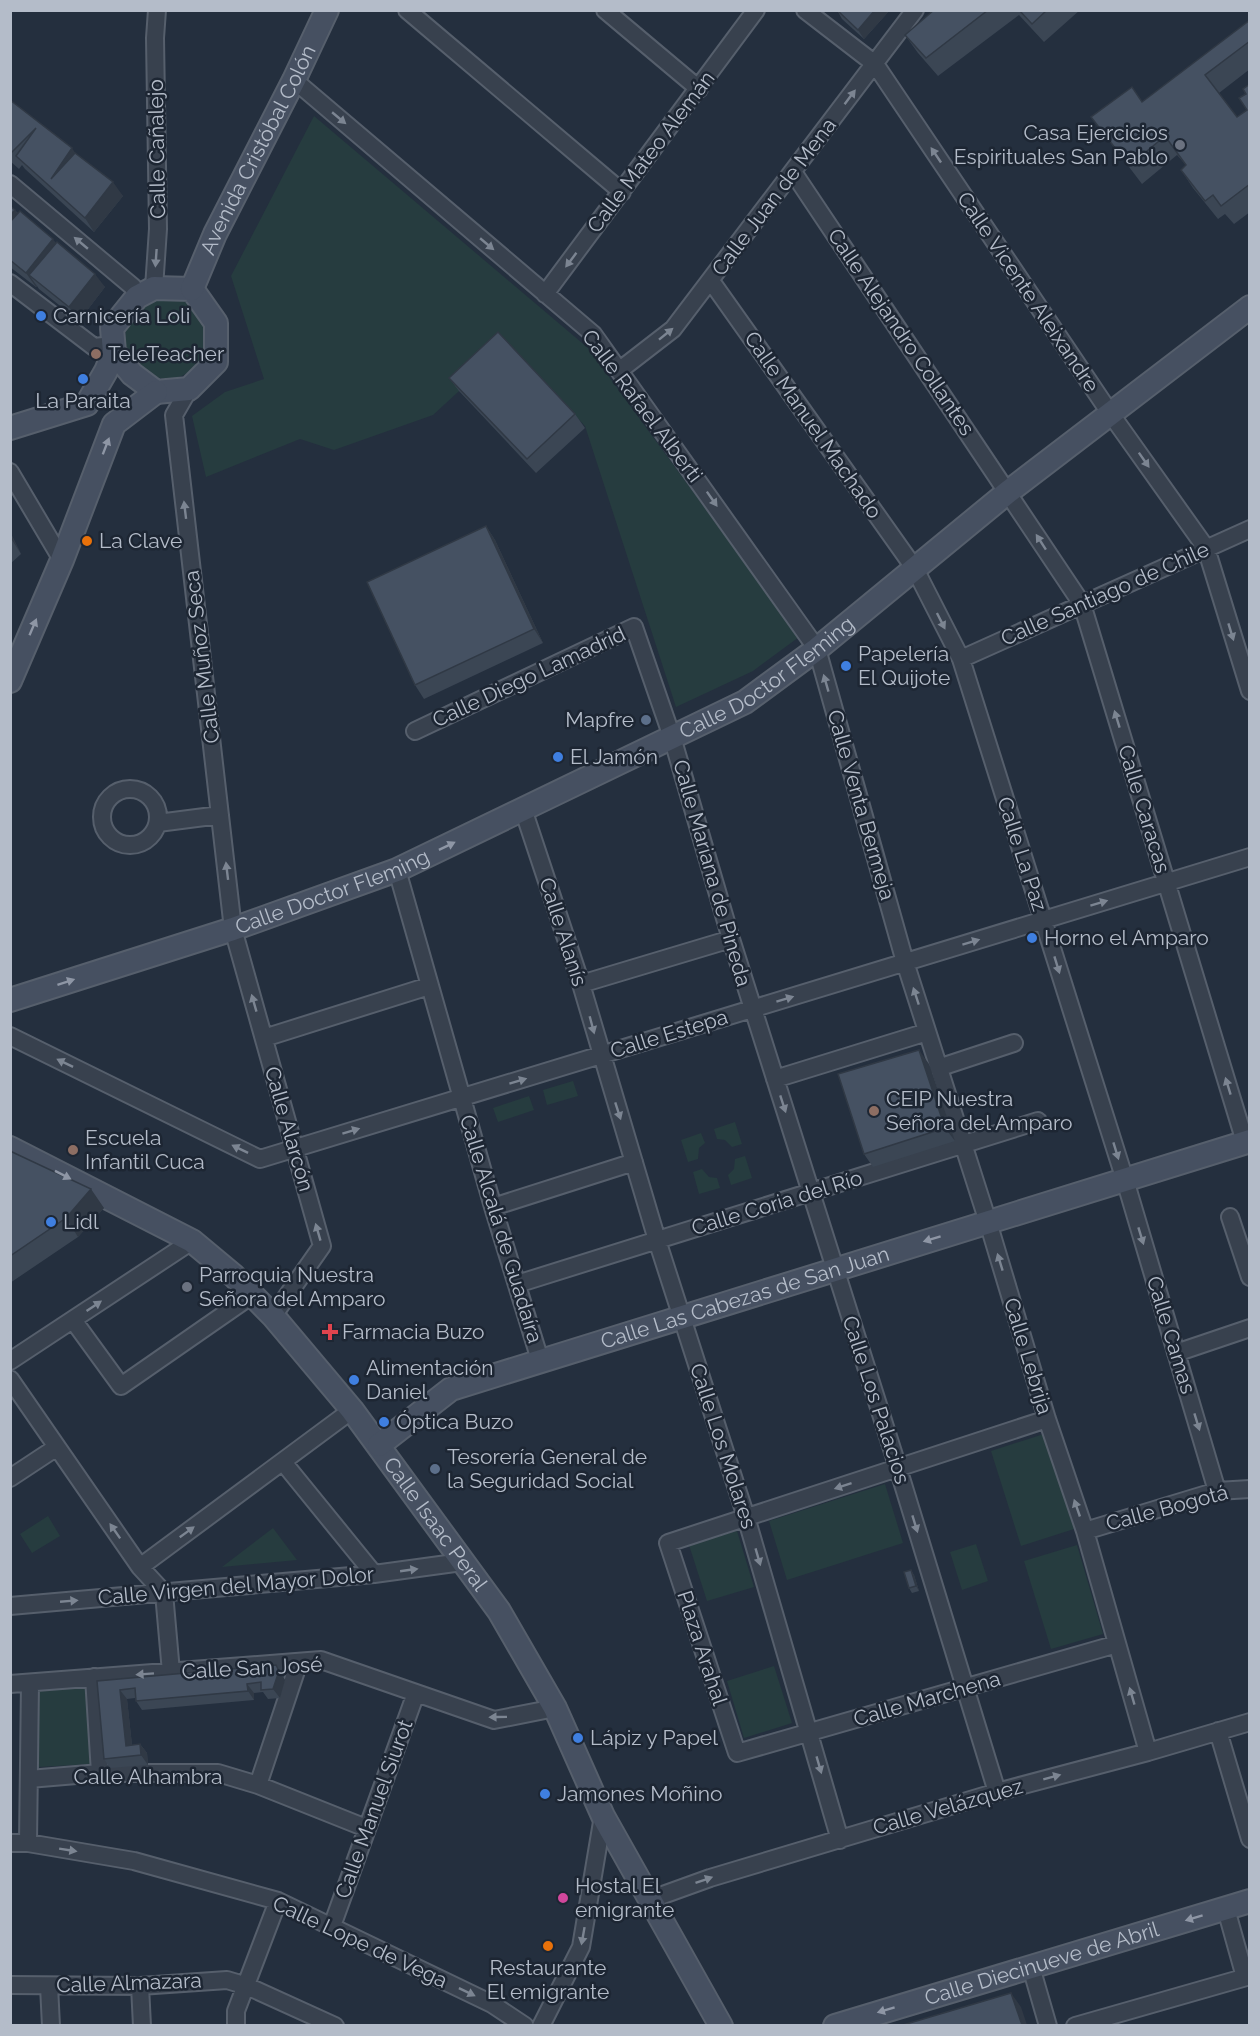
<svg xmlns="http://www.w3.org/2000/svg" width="1260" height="2036" viewBox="0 0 1260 2036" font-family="Raleway,sans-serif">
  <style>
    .green { fill: #263c3f }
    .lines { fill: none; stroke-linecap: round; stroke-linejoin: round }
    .street-casing { stroke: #565f6c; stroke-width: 20 }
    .secondary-casing { stroke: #565f6c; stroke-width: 26 }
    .street { stroke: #38414e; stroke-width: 16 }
    .secondary { stroke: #465061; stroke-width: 22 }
    .wall { fill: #3b4654 }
    .shaded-wall { fill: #303945 }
    .building { fill: #455162; stroke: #303945; stroke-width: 1.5 }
    .oneway { fill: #7c8592 }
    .oneway2 { fill: #8e96a5 }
    .worship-dot { fill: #6b7280; stroke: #1d2633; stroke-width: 2 }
    .shop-dot { fill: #3f7fe0; stroke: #1d2633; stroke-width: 2 }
    .education-dot { fill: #8d6e63; stroke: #1d2633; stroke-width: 2 }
    .food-dot { fill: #e8710a; stroke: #1d2633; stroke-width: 2 }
    .service-dot { fill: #5c6f8a; stroke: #1d2633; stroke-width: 2 }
    .health-dot { fill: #e0444e; stroke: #1d2633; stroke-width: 2 }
    .hotel-dot { fill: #d1479c; stroke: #1d2633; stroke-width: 2 }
    .labels { text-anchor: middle; stroke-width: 5; stroke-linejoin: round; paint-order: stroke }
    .poi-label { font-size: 21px; fill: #b4bcc9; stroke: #1d2633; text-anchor: start }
    .street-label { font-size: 21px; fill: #b4bcc9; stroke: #1d2633 }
  </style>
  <rect width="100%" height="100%" fill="#242f3e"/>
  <!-- green -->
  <path class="green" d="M 314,116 L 588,348 L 799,637 L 753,671 L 676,707 L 585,426 L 508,346 L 433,415 L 334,450 L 300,439 L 206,477 L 192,416 L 225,392 L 264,379 L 231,276 Z
    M125 338a41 41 0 1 1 82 0a41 41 0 1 1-82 0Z
    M 573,1081 L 578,1096 L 547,1105 L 543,1090 Z
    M 529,1096 L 534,1110 L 498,1122 L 493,1108 Z
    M 735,1122 L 742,1144 L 732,1147 L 725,1140 L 717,1139 L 714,1129 Z
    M 701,1133 L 705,1143 L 699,1148 L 698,1159 L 688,1162 L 681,1140 Z
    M 745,1156 L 752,1178 L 731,1185 L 728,1175 L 734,1169 L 735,1159 Z
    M 702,1169 L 709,1177 L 717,1178 L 720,1188 L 699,1194 L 693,1172 Z
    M 1044,1434 L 1074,1529 L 1021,1546 L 991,1451 Z
    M 885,1484 L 903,1543 L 787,1580 L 769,1521 Z
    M 48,1516 L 60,1536 L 32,1553 L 20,1534 Z
    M 273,1528 L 297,1560 L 222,1567 Z
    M 737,1531 L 754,1587 L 707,1601 L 689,1545 Z
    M 976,1544 L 988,1581 L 962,1590 L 950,1552 Z
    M 1077,1545 L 1103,1634 L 1051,1649 L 1024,1561 Z
    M 774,1666 L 792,1723 L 744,1738 L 727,1681 Z
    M 88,1687 L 92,1764 L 38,1767 L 34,1691 Z"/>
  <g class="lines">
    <!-- street casing -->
    <g class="street-casing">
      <path id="street" d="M 407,10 L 622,192
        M 605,10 L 699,89
        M 805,10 L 875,64 L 1110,413 L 1206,548 L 1250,691
        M 294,80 L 593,334 L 817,649 L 905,962 L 988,1222 L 1047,1419 L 1085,1531 L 1148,1752
        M 793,172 L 1082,604 L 1245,1142
        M 10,184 L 133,287 L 137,297
        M 711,281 L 915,569 L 961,659 L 1125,1180 L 1217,1491
        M 10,283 L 94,347 L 113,345
        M 154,288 L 158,229 L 155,38 L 157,10
        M 545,294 L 756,10
        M 620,370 L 673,329 L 915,10
        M 189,389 L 174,415 L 233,929 L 322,1246 L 273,1316
        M 10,472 L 62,560
        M 961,659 L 1250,529
        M 415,731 L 634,627 L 672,737 L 731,939 L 898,1468 L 997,1792
        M102 817a28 28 0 1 1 56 0a28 28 0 1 1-56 0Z
        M 523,809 L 581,984 L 657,1240 L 746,1517 L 840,1840
        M 158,823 L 220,815
        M 397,870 L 493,1207 L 540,1360
        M 581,984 L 731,939
        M 10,1036 L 260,1159 L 1250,857
        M 264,1038 L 429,986
        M 938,1068 L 1014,1043
        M 775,1079 L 927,1032
        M 493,1207 L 634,1162
        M 1230,1217 L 1250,1277
        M 517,1284 L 1038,1121
        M 73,1320 L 121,1386 L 252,1295
        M 1176,1353 L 1250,1328
        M 10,1361 L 192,1241
        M 10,1379 L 140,1567 L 164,1593 L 171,1672
        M 1047,1419 L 668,1543 L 737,1753 L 1117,1644
        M 283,1462 L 374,1574
        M 10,1478 L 57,1447
        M 1085,1531 L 1217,1491 L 1250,1489
        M 140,1567 L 352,1410
        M 10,1606 L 374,1574 L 462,1562
        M 94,1677 L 100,1773
        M 10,1684 L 321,1660 L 494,1720 L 555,1708
        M 1218,1731 L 1250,1839
        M 29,1779 L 100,1773 L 218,1773 L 258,1785 L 366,1828
        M 258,1785 L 299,1662
        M 10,1843 L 28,1843 L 134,1861 L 278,1901 L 492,2004 L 525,2026
        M 28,1843 L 30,1683
        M 649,1900 L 710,1878 L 997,1792 L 1148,1752 L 1250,1722
        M 1226,1909 L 1245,1977
        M 332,1926 L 416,1693
        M 1031,1967 L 1048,2026
        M 10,1985 L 140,1986 L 227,1980 L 247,1986 L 335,2026
        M 49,1986 L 51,2026
        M 140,1986 L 142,2026
        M 236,2026 L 236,2011 L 278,1901
        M 541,2026 L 581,1947 L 603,1816
        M 1075,2026 L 1250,1976"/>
    </g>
    <!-- secondary casing -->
    <g class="secondary-casing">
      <g id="secondary">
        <path d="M 154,288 L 192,289 L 216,323 L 216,362 L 189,389 L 156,392 L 132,374 L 114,352 L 112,328 L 137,297 Z"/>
        <path id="s1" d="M 192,289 L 215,234 L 294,80 L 327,10"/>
        <path d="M 10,428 L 87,404 L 106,371 L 114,352"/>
        <path d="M 10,681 L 62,560 L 114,424 L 156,392"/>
        <path id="s2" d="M 10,1000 L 233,929 L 397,870 L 745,702 L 817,649 L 1008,492 L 1250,307"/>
        <path id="s3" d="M 10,1148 L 192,1241 L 234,1276 L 273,1316 L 352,1410 L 499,1611 L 555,1708 L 603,1816 L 721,2026"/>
        <path id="s4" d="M 379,1445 L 451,1389 L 1250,1141"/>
        <path id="s5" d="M 835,2026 L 1250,1901"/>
      </g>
    </g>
    <!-- street -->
    <use href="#street" class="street"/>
    <!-- secondary -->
    <use href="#secondary" class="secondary"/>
  </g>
  <!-- wall -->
  <path class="wall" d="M 837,10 L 890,10 L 864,39 L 842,19 Z
    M 934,10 L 1080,10 L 1044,42 L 1019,15 L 938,76 L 918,53 L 905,35 Z
    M 1250,20 L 1250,69 L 1219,93 L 1237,117 L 1247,110 L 1246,94 L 1250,84 L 1250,212 L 1234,224 L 1225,214 L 1218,219 L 1193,188 L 1181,170 L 1186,165 L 1177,155 L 1142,184 L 1091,117 L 1142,102 Z
    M 10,100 L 76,154 L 123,196 L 94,232 L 25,169 L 22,165 L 19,169 L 10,161 Z
    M 10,206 L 18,213 L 56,243 L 105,287 L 79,321 L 39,289 L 37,286 L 36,287 L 10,267 Z
    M 449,378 L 575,414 L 585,428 L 536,473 L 459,391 Z
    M 486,526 L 495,540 L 543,643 L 424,699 L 415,685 Z
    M 10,532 L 21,554 L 10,564 Z
    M 929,1064 L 955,1141 L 873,1167 L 864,1154 Z
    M 10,1151 L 104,1208 L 78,1237 L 10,1283 Z
    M 911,1570 L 914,1575 L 919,1591 L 912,1593 L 909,1588 Z
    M 276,1665 L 285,1680 L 280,1698 L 268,1699 L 263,1692 L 254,1693 L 254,1700 L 142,1710 L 136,1701 L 135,1698 L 127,1699 L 132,1745 L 140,1744 L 147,1753 L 148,1765 L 110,1768 L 104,1759 L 97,1681 Z"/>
  <!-- shaded-wall -->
  <path class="shaded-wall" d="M 875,10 L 890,10 L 864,39 L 858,30 Z
    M 72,148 L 81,162 L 51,179 Z
    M 113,182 L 123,196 L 94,232 L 85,218 Z
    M 15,210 L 25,224 L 10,240 L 10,215 Z
    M 53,239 L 62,253 L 29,275 L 37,286 L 36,287 L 26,273 Z
    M 95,274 L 105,287 L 79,321 L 69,307 Z
    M 486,526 L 495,540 L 543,643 L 534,629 Z
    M 10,532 L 21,554 L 10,537 Z
    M 919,1050 L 929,1064 L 955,1141 L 945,1128 Z
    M 91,1189 L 104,1208 L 78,1237 L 66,1218 Z
    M 911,1570 L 914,1575 L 919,1591 L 916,1586 Z
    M 279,1671 L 285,1680 L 280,1698 L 273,1689 Z
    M 247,1684 L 254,1693 L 254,1700 L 248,1691 Z
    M 120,1690 L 127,1699 L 133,1755 L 126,1746 Z
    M 140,1744 L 147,1753 L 148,1765 L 141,1755 Z
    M 1011,1993 L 1021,2007 L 1027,2025 L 1022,2025 Z"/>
  <!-- building -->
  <path class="building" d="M 837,10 L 875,10 L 858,30 Z
    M 934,10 L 988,10 L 926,58 L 905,35 Z
    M 1019,10 L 1047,10 L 1032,24 Z
    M 1250,20 L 1250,41 L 1205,75 L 1237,117 L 1247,110 L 1239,98 L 1246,94 L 1243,89 L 1250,84 L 1250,184 L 1221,206 L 1213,195 L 1205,201 L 1181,170 L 1186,165 L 1165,136 L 1129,166 L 1091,117 L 1132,87 L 1142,102 Z
    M 10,100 L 72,148 L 51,179 L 75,153 L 113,182 L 85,218 L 16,156 L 36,128 L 10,154 Z
    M 10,206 L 15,210 L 10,215 Z
    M 20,211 L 53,239 L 26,273 L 10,260 L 10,222 Z
    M 57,242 L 95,274 L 69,307 L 29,275 Z
    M 498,332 L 575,414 L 527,459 L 449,378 Z
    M 486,526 L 534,629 L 415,685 L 367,582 Z
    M 919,1050 L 945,1128 L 864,1154 L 838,1074 Z
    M 10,1151 L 91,1189 L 66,1218 L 10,1256 Z
    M 911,1570 L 916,1586 L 909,1588 L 904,1572 Z
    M 276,1665 L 279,1671 L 273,1689 L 261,1690 L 261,1682 L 247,1684 L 248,1691 L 136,1701 L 135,1688 L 120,1690 L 126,1746 L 140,1744 L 141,1755 L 104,1759 L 97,1681 Z
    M 1011,1993 L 1022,2025 L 903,2025 Z"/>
  <!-- one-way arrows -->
  <defs><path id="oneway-solid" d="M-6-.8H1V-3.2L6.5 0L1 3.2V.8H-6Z" transform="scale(1.5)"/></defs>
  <g class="oneway">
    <use href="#oneway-solid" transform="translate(850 97) rotate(-53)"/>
    <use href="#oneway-solid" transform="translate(339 118) rotate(40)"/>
    <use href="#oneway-solid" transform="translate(936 155) rotate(-124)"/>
    <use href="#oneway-solid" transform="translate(81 243) rotate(-140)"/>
    <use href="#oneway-solid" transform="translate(487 244) rotate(40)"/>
    <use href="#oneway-solid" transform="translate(156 258) rotate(94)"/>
    <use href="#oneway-solid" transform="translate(571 260) rotate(127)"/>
    <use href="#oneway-solid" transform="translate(666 334) rotate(-39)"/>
    <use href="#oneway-solid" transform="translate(1144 460) rotate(55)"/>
    <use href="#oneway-solid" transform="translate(712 499) rotate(55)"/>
    <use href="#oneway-solid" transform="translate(185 510) rotate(-97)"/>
    <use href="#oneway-solid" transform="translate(1041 542) rotate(-123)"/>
    <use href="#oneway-solid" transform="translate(941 621) rotate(63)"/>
    <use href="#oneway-solid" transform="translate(1231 632) rotate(73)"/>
    <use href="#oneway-solid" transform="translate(826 683) rotate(-106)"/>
    <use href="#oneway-solid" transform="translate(1117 719) rotate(-107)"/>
    <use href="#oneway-solid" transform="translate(227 871) rotate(-97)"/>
    <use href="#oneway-solid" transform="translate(1099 903) rotate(-17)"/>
    <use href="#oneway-solid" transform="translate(971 942) rotate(-17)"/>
    <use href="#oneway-solid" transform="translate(1057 965) rotate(73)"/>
    <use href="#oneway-solid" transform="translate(916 996) rotate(-108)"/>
    <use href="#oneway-solid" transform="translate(785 999) rotate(-17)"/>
    <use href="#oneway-solid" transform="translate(254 1003) rotate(-106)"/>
    <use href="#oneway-solid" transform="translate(592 1025) rotate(75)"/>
    <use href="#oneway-solid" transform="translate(65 1063) rotate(-154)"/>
    <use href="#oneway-solid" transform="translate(518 1081) rotate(-17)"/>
    <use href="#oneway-solid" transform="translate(1228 1086) rotate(-107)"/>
    <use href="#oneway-solid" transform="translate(783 1104) rotate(72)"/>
    <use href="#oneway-solid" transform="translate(618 1111) rotate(72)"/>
    <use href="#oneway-solid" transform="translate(351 1131) rotate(-17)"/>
    <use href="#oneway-solid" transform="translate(240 1149) rotate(-154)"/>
    <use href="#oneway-solid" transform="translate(1116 1151) rotate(73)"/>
    <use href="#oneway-solid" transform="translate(318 1232) rotate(-106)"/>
    <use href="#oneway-solid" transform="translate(1141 1236) rotate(73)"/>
    <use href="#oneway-solid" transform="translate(1000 1262) rotate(-107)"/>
    <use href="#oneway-solid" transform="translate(94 1306) rotate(-34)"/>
    <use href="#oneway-solid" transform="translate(1197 1422) rotate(73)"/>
    <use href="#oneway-solid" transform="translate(843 1486) rotate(162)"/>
    <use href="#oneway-solid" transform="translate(1077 1508) rotate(-109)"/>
    <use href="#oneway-solid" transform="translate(915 1524) rotate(73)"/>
    <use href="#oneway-solid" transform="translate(115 1531) rotate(-125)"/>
    <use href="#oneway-solid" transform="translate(187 1532) rotate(-36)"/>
    <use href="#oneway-solid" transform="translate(758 1557) rotate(74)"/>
    <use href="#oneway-solid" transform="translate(409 1570) rotate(-8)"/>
    <use href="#oneway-solid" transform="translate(69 1601) rotate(-5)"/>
    <use href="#oneway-solid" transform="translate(145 1674) rotate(176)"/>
    <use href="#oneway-solid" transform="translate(1132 1696) rotate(-106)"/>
    <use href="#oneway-solid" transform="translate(498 1717) rotate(179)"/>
    <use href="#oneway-solid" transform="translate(819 1765) rotate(74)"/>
    <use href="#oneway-solid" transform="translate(1052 1777) rotate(-15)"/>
    <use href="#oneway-solid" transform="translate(68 1850) rotate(9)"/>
    <use href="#oneway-solid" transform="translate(704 1880) rotate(-19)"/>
    <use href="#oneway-solid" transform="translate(583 1936) rotate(100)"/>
    <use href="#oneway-solid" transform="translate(467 1992) rotate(26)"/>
  </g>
  <g class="oneway2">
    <use href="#oneway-solid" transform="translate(106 446) rotate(-69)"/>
    <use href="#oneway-solid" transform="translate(33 627) rotate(-67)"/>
    <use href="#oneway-solid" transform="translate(447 846) rotate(-26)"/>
    <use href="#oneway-solid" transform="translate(66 982) rotate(-18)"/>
    <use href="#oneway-solid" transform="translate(63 1175) rotate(27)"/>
    <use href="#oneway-solid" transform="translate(932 1239) rotate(163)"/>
    <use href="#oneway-solid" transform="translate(1194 1918) rotate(163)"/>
    <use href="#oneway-solid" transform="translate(886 2010) rotate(163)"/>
  </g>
  <!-- markers -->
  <g class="worship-dot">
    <circle cx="1180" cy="145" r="6"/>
    <circle cx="187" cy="1287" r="6"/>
  </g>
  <g class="shop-dot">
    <circle cx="41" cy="316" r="6"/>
    <circle cx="83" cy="379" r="6"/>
    <circle cx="846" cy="666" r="6"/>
    <circle cx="558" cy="757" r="6"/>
    <circle cx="1032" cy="938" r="6"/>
    <circle cx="51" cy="1222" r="6"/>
    <circle cx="354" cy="1380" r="6"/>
    <circle cx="384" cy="1422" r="6"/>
    <circle cx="578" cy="1738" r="6"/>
    <circle cx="545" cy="1794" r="6"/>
  </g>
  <g class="education-dot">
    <circle cx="96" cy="354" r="6"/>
    <circle cx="874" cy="1111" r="6"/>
    <circle cx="73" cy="1150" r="6"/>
  </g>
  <g class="food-dot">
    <circle cx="87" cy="541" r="6"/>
    <circle cx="548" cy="1946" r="6"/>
  </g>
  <g class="service-dot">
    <circle cx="646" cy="720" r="6"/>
    <circle cx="435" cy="1469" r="6"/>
  </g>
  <path class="health-dot" d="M327 1323h6v6h6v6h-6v6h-6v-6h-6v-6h6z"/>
  <circle class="hotel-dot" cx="563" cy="1898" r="6"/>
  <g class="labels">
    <!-- poi labels -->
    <g class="poi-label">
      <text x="1168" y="140" text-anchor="end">Casa Ejercicios<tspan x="1168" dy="24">Espirituales San Pablo</tspan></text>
      <text x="53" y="323">Carnicería Loli</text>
      <text x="108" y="361">TeleTeacher</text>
      <text x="83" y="408" text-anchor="middle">La Paraita</text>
      <text x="99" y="548">La Clave</text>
      <text x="858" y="661">Papelería<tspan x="858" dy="24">El Quijote</tspan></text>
      <text x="634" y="727" text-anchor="end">Mapfre</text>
      <text x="570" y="764">El Jamón</text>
      <text x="1044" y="945">Horno el Amparo</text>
      <text x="886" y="1106">CEIP Nuestra<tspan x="886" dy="24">Señora del Amparo</tspan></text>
      <text x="85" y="1145">Escuela<tspan x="85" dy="24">Infantil Cuca</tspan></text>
      <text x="63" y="1229">Lidl</text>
      <text x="199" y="1282">Parroquia Nuestra<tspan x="199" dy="24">Señora del Amparo</tspan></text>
      <text x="342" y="1339">Farmacia Buzo</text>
      <text x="366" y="1375">Alimentación<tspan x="366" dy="24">Daniel</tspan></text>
      <text x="396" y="1429">Óptica Buzo</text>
      <text x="447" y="1464">Tesorería General de<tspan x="447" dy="24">la Seguridad Social</tspan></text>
      <text x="590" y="1745">Lápiz y Papel</text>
      <text x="557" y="1801">Jamones Moñino</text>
      <text x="575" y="1893">Hostal El<tspan x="575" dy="24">emigrante</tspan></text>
      <text x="548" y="1975" text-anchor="middle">Restaurante<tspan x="548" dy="24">El emigrante</tspan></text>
    </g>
    <!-- street labels -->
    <g class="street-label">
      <text transform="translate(157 149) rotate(-91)" y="7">Calle Cañalejo</text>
      <text dy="7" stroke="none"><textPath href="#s1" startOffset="154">Avenida Cristóbal Colón</textPath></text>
      <text transform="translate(651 152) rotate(-53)" y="7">Calle Mateo Alemán</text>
      <text transform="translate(774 197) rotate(-53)" y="7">Calle Juan de Mena</text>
      <text transform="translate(1028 292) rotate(56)" y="7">Calle Vicente Aleixandre</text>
      <text transform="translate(901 332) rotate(56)" y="7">Calle Alejandro Collantes</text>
      <text transform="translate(642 406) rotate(53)" y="7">Calle Rafael Alberti</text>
      <text transform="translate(813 425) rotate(55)" y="7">Calle Manuel Machado</text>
      <text transform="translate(1105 594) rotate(-24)" y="7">Calle Santiago de Chile</text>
      <text transform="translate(202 657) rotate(-97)" y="7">Calle Muñoz Seca</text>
      <text dy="7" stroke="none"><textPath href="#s2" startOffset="826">Calle Doctor Fleming</textPath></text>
      <text transform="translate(529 677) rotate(-25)" y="7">Calle Diego Lamadrid</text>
      <text transform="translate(861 805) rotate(74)" y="7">Calle Venta Bermeja</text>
      <text transform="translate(1144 809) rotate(73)" y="7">Calle Caracas</text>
      <text transform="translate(1022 854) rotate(72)" y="7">Calle La Paz</text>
      <text transform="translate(712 873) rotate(74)" y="7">Calle Mariana de Pineda</text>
      <text dy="7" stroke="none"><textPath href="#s2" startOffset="340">Calle Doctor Fleming</textPath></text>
      <text transform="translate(563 932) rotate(72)" y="7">Calle Alanís</text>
      <text transform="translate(669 1034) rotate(-17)" y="7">Calle Estepa</text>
      <text transform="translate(289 1129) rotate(74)" y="7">Calle Alarcón</text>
      <text transform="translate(777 1203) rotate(-17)" y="7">Calle Coria del Río</text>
      <text transform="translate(501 1229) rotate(73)" y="7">Calle Alcalá de Guadaíra</text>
      <text dy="7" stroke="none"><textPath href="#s4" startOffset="399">Calle Las Cabezas de San Juan</textPath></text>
      <text transform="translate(1171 1335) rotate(73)" y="7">Calle Camas</text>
      <text transform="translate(1028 1356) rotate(73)" y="7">Calle Lebrija</text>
      <text transform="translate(876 1400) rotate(72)" y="7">Calle Los Palacios</text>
      <text transform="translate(723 1446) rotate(72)" y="7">Calle Los Molares</text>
      <text transform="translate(1167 1508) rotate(-15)" y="7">Calle Bogotá</text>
      <text dy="7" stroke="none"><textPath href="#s3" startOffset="579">Calle Isaac Peral</textPath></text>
      <text transform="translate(236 1586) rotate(-5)" y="7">Calle Virgen del Mayor Dolor</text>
      <text transform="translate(702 1648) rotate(72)" y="7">Plaza Arahal</text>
      <text transform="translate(252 1668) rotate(-3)" y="7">Calle San José</text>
      <text transform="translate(927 1699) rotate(-16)" y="7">Calle Marchena</text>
      <text x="148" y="1784">Calle Alhambra</text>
      <text transform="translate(948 1807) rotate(-16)" y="7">Calle Velázquez</text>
      <text transform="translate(374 1809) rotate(-70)" y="7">Calle Manuel Siurot</text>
      <text transform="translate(360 1942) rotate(25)" y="7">Calle Lope de Vega</text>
      <text dy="7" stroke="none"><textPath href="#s5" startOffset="216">Calle Diecinueve de Abril</textPath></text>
      <text transform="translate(129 1983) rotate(-2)" y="7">Calle Almazara</text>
    </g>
  </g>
  <!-- border -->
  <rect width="1260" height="2036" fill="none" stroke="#b4bcc9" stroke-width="24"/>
</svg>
